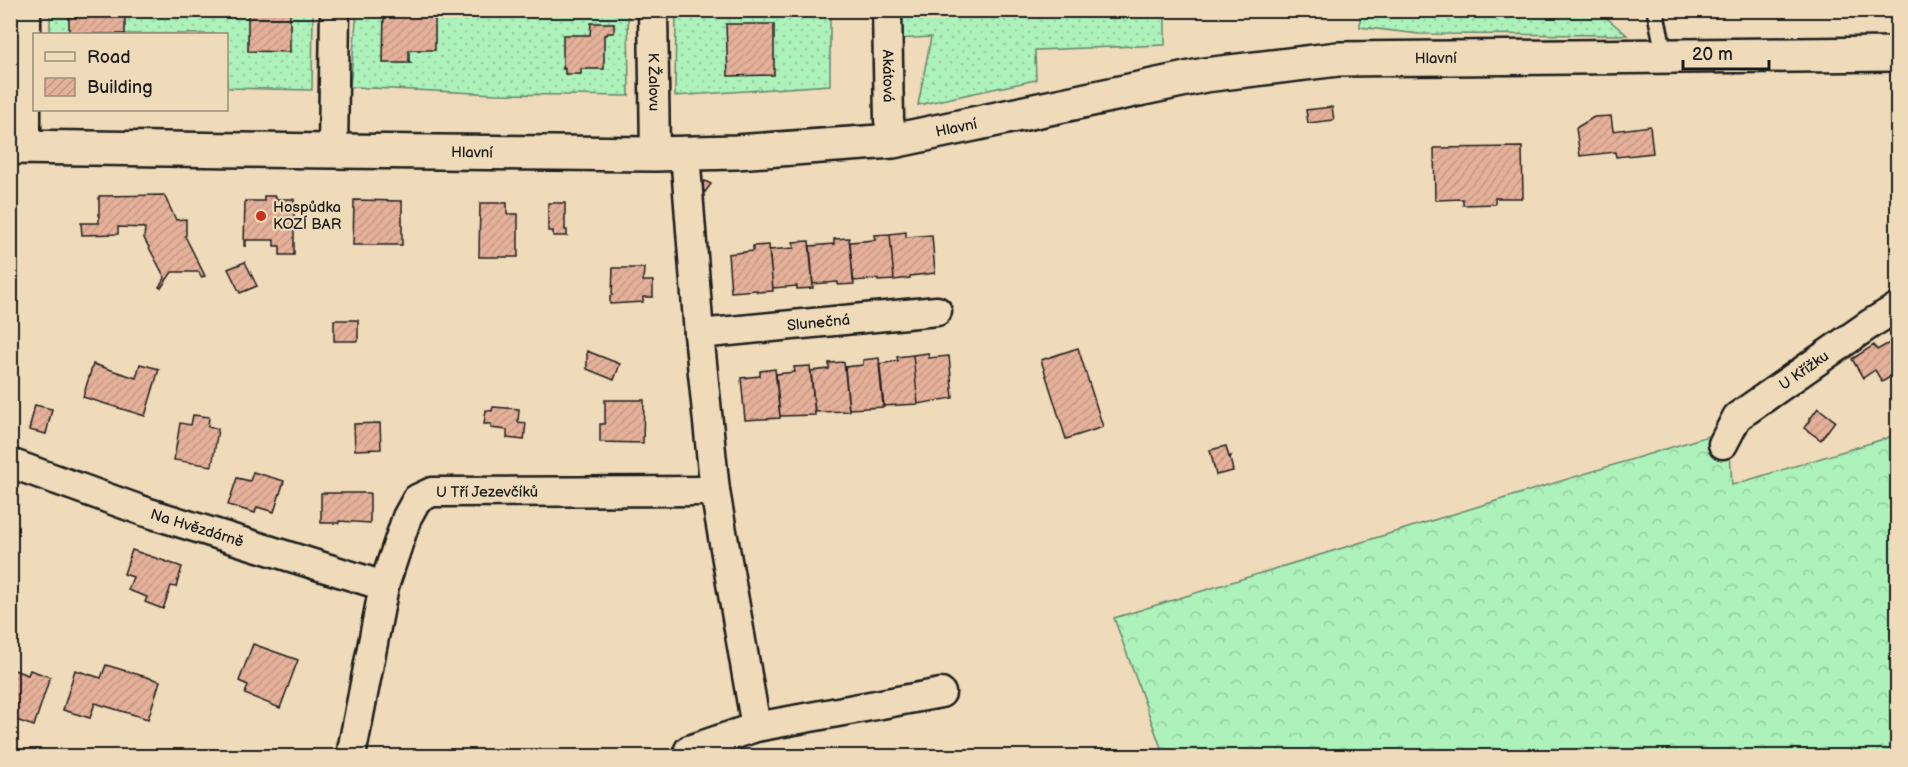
<svg xmlns="http://www.w3.org/2000/svg" width="1908" height="767" viewBox="0 0 1908 767" font-family="'Balsamiq Sans',sans-serif">
  <style>
    .forest { fill: url(#forest-crowns); stroke: #64866c; stroke-width: 1.5 }
    .garden { fill: url(#garden-dots); stroke: #64866c; stroke-width: 1.5 }
    .building { fill: url(#building-hatch); stroke: #1c1c1c; stroke-width: 1.5 }
    .lines { fill: none; stroke-linecap: round; stroke-linejoin: round }
    .service-casing { stroke: #1c1c1c; stroke-width: 20 }
    .minor-casing { stroke: #1c1c1c; stroke-width: 33 }
    .tertiary-casing { stroke: #1c1c1c; stroke-width: 38 }
    .service { stroke: #efdbb9; stroke-width: 15 }
    .minor { stroke: #efdbb9; stroke-width: 28 }
    .tertiary { stroke: #efdbb9; stroke-width: 33 }
    .poi-dot { fill: #c8321e; stroke: #efdbb9; stroke-width: 2 }
    .labels { text-anchor: middle; stroke-width: 4.5; stroke-linejoin: round; paint-order: stroke }
    .street-label { font-size: 15px; fill: #1c1c1c; stroke: #efdbb9 }
    .poi-label { font-size: 15px; fill: #1c1c1c; stroke: #efdbb9; text-anchor: start }
  </style>
  <defs>
    <pattern id="forest-crowns" width="20" height="18" patternUnits="userSpaceOnUse" patternTransform="scale(1.5)"><rect width="20" height="18" fill="#adf1bb"/><path d="M2 6a3 3 0 1 1 6 0M12 15a3 3 0 1 1 6 0" fill="none" stroke="#94cea0"/></pattern>
    <pattern id="garden-dots" width="8" height="8" patternUnits="userSpaceOnUse" patternTransform="scale(1.5)"><rect width="8" height="8" fill="#adf1bb"/><path d="M2 2h.1M6 6h.1" fill="none" stroke="#94cea0" stroke-width="1.8" stroke-linecap="round"/></pattern>
    <pattern id="building-hatch" width="6" height="6" patternUnits="userSpaceOnUse" patternTransform="scale(1.5)"><rect width="6" height="6" fill="#e6b19a"/><path d="M-1 1l2-2M0 6l6-6M5 7l2-2" fill="none" stroke="#c59884"/></pattern>
  </defs>
  <rect width="100%" height="100%" fill="#efdbb9"/>
  <filter id="ink" filterUnits="userSpaceOnUse"><feTurbulence type="fractalNoise" baseFrequency=".0167" numOctaves="2"/><feDisplacementMap in="SourceGraphic" scale="12" xChannelSelector="R" yChannelSelector="G"/><feConvolveMatrix kernelMatrix="1 2 1 2 8 2 1 2 1" color-interpolation-filters="sRGB"/></filter>
  <g filter="url(#ink)">
    <!-- forest -->
    <path class="forest" d="M 1744,425 L 1730,451 L 1732,485 L 1887,438 L 1897,433 L 1897,756 L 1164,756 L 1114,618 Z"/>
    <!-- garden -->
    <path class="garden" d="M 1597,10 L 1627,35 L 1419,34 L 1360,27 L 1360,11 Z
      M 50,11 L 313,11 L 312,90 L 227,88 L 226,34 L 50,34 Z
      M 357,11 L 628,11 L 629,96 L 497,94 L 350,87 Z
      M 676,11 L 830,11 L 830,85 L 675,96 Z
      M 897,11 L 1165,11 L 1165,45 L 1035,50 L 1036,80 L 918,105 L 931,37 L 898,39 Z"/>
    <!-- building -->
    <path class="building" d="M 69,10 L 125,10 L 125,34 L 69,34 Z
      M 248,10 L 290,10 L 290,52 L 248,51 Z
      M 384,12 L 435,12 L 435,50 L 409,50 L 409,61 L 411,63 L 383,63 Z
      M 591,23 L 614,23 L 614,33 L 608,33 L 607,35 L 604,35 L 604,69 L 581,69 L 581,74 L 565,74 L 565,68 L 563,69 L 563,35 L 590,35 Z
      M 726,24 L 774,24 L 774,75 L 728,76 Z
      M 1332,107 L 1334,120 L 1308,123 L 1306,110 Z
      M 1611,116 L 1613,131 L 1650,126 L 1653,153 L 1616,157 L 1615,152 L 1580,156 L 1576,128 L 1594,117 Z
      M 1522,147 L 1523,198 L 1495,198 L 1495,204 L 1463,205 L 1463,199 L 1435,200 L 1434,148 Z
      M 705,181 L 711,184 L 705,192 L 700,187 Z
      M 164,195 L 176,220 L 186,219 L 186,235 L 185,236 L 205,276 L 201,277 L 199,272 L 172,272 L 161,288 L 159,287 L 165,278 L 144,238 L 145,228 L 118,227 L 118,234 L 82,235 L 81,223 L 99,223 L 99,196 Z
      M 264,196 L 276,196 L 276,199 L 294,199 L 294,255 L 280,255 L 280,246 L 274,246 L 274,240 L 246,240 L 246,246 L 244,246 L 245,201 L 264,201 Z
      M 354,200 L 402,201 L 402,245 L 353,245 Z
      M 480,203 L 507,203 L 507,214 L 518,214 L 518,257 L 479,257 Z
      M 548,203 L 565,203 L 565,230 L 567,230 L 567,236 L 553,236 L 553,231 L 548,231 Z
      M 906,232 L 906,237 L 932,235 L 935,273 L 910,276 L 910,278 L 894,280 L 890,234 Z
      M 890,234 L 894,280 L 878,281 L 878,279 L 853,281 L 850,242 L 875,240 L 874,235 Z
      M 849,238 L 854,284 L 838,285 L 838,282 L 813,284 L 810,246 L 834,244 L 834,239 Z
      M 809,241 L 813,288 L 797,289 L 797,286 L 773,288 L 769,250 L 794,248 L 793,242 Z
      M 769,245 L 773,291 L 757,292 L 757,290 L 731,292 L 728,254 L 753,251 L 753,246 Z
      M 245,262 L 257,286 L 240,293 L 228,269 Z
      M 613,268 L 644,268 L 643,281 L 653,281 L 653,297 L 643,297 L 643,302 L 610,304 L 610,296 L 612,295 Z
      M 334,320 L 358,320 L 358,341 L 334,341 Z
      M 1898,338 L 1898,372 L 1882,382 L 1875,370 L 1863,378 L 1852,359 L 1874,345 L 1877,350 Z
      M 1078,348 L 1103,427 L 1066,439 L 1041,360 Z
      M 587,351 L 620,364 L 614,380 L 587,369 Z
      M 928,353 L 929,358 L 949,356 L 953,398 L 918,404 L 913,355 Z
      M 913,355 L 918,404 L 883,406 L 879,364 L 898,361 L 897,357 Z
      M 879,358 L 884,407 L 849,409 L 845,367 L 863,365 L 863,360 Z
      M 844,362 L 849,411 L 815,412 L 811,371 L 829,369 L 829,363 Z
      M 93,364 L 136,378 L 140,364 L 159,369 L 145,416 L 83,397 Z
      M 810,366 L 815,415 L 780,416 L 776,374 L 795,372 L 794,367 Z
      M 775,369 L 780,418 L 745,420 L 741,378 L 760,376 L 760,371 Z
      M 605,400 L 644,400 L 643,443 L 600,442 L 600,424 L 605,424 Z
      M 35,405 L 52,409 L 46,434 L 29,430 Z
      M 493,407 L 519,409 L 518,422 L 526,423 L 524,440 L 507,438 L 507,430 L 491,428 L 491,424 L 484,424 L 486,410 L 492,411 Z
      M 1818,408 L 1835,421 L 1821,440 L 1804,428 L 1809,421 L 1809,418 L 1810,419 Z
      M 193,415 L 209,417 L 208,427 L 218,429 L 212,466 L 174,460 L 180,423 L 191,425 Z
      M 380,423 L 381,449 L 355,450 L 354,424 Z
      M 1226,446 L 1229,457 L 1231,456 L 1230,458 L 1233,471 L 1216,475 L 1210,450 Z
      M 253,472 L 284,481 L 274,512 L 257,507 L 255,513 L 228,505 L 237,478 L 250,481 Z
      M 321,493 L 370,493 L 370,523 L 339,521 L 339,523 L 321,523 Z
      M 132,550 L 182,567 L 176,587 L 171,586 L 163,609 L 145,602 L 147,597 L 128,590 L 133,577 L 124,574 Z
      M 253,644 L 298,660 L 280,708 L 245,694 L 248,685 L 239,681 Z
      M 106,665 L 160,681 L 148,719 L 95,703 L 90,718 L 63,710 L 75,670 L 101,678 Z
      M 14,670 L 28,675 L 30,670 L 50,677 L 34,726 L 10,718 L 10,679 Z"/>
    <g class="lines">
      <!-- service casing -->
      <g class="service-casing">
        <path id="service" d="M 1655,10 L 1665,57"/>
      </g>
      <!-- minor casing -->
      <g class="minor-casing">
        <g id="minor">
          <path d="M 26,10 L 26,147"/>
          <path id="s1" d="M 653,10 L 655,154"/>
          <path id="s2" d="M 887,10 L 889,120 L 893,141"/>
          <path d="M 333,151 L 335,10"/>
          <path d="M 685,153 L 699,334 L 715,491 L 756,727"/>
          <path id="s3" d="M 699,334 L 937,311"/>
          <path id="s4" d="M 1723,444 L 1737,417 L 1870,324 L 1898,307"/>
          <path id="s5" d="M 10,463 L 146,512 L 384,586"/>
          <path d="M 689,750 L 756,727 L 941,693"/>
          <path id="s6" d="M 351,756 L 384,586 L 407,517 L 417,499 L 432,492 L 715,491"/>
        </g>
      </g>
      <!-- tertiary casing -->
      <g class="tertiary-casing">
        <g id="tertiary">
          <path id="s7" d="M 10,147 L 333,151 L 655,154 L 736,152 L 893,141 L 1205,75 L 1338,59 L 1898,54"/>
        </g>
      </g>
      <!-- service -->
      <use href="#service" class="service"/>
      <!-- minor -->
      <use href="#minor" class="minor"/>
      <!-- tertiary -->
      <use href="#tertiary" class="tertiary"/>
    </g>
  </g>
  <!-- markers -->
  <circle class="poi-dot" cx="261" cy="216" r="6"/>
  <g class="labels">
    <!-- street labels -->
    <g class="street-label">
      <text dy="5" stroke="none"><textPath href="#s7" startOffset="1434">Hlavní</textPath></text>
      <text dy="5" stroke="none"><textPath href="#s2" startOffset="66">Akátová</textPath></text>
      <text dy="5" stroke="none"><textPath href="#s1" startOffset="72">K Žalovu</textPath></text>
      <text dy="5" stroke="none"><textPath href="#s7" startOffset="948">Hlavní</textPath></text>
      <text dy="5" stroke="none"><textPath href="#s7" startOffset="462">Hlavní</textPath></text>
      <text dy="5" stroke="none"><textPath href="#s3" startOffset="120">Slunečná</textPath></text>
      <text dy="5" stroke="none"><textPath href="#s4" startOffset="112">U Křížku</textPath></text>
      <text dy="5" stroke="none"><textPath href="#s6" startOffset="338">U Tří Jezevčíků</textPath></text>
      <text dy="5" stroke="none"><textPath href="#s5" startOffset="198">Na Hvězdárně</textPath></text>
    </g>
    <!-- poi labels -->
    <g class="poi-label">
      <text x="273" y="212">Hospůdka<tspan x="273" dy="17">KOZÍ BAR</tspan></text>
    </g>
  </g>
  <!-- margin -->
  <rect width="1908" height="767" fill="none" stroke="#efdbb9" stroke-width="36"/>
  <rect x="18" y="18" width="1872" height="731" fill="none" stroke="#1c1c1c" stroke-width="2" filter="url(#ink)"/>
  <!-- legend -->
  <rect x="33" y="33" width="195" height="78" fill="#efdbb9" stroke="#9b8f7a" stroke-width="1.5"/>
  <rect x="45" y="52" width="30" height="9" fill="#efdbb9" stroke="#9b8f7a" stroke-width="1.5"/>
  <text x="87" y="63" font-size="18" fill="#1c1c1c">Road</text>
  <rect x="45" y="78" width="30" height="18" fill="url(#building-hatch)" stroke="#9b8f7a" stroke-width="1.5"/>
  <text x="87" y="93" font-size="18" fill="#1c1c1c">Building</text>
  <!-- scale -->
  <path d="M1683 60v9h86v-9" fill="none" stroke="#1c1c1c" stroke-width="3"/>
  <text x="1692" y="60" font-size="18" fill="#1c1c1c" stroke="#efdbb9" stroke-width="4.5" paint-order="stroke">20 m</text>
</svg>
